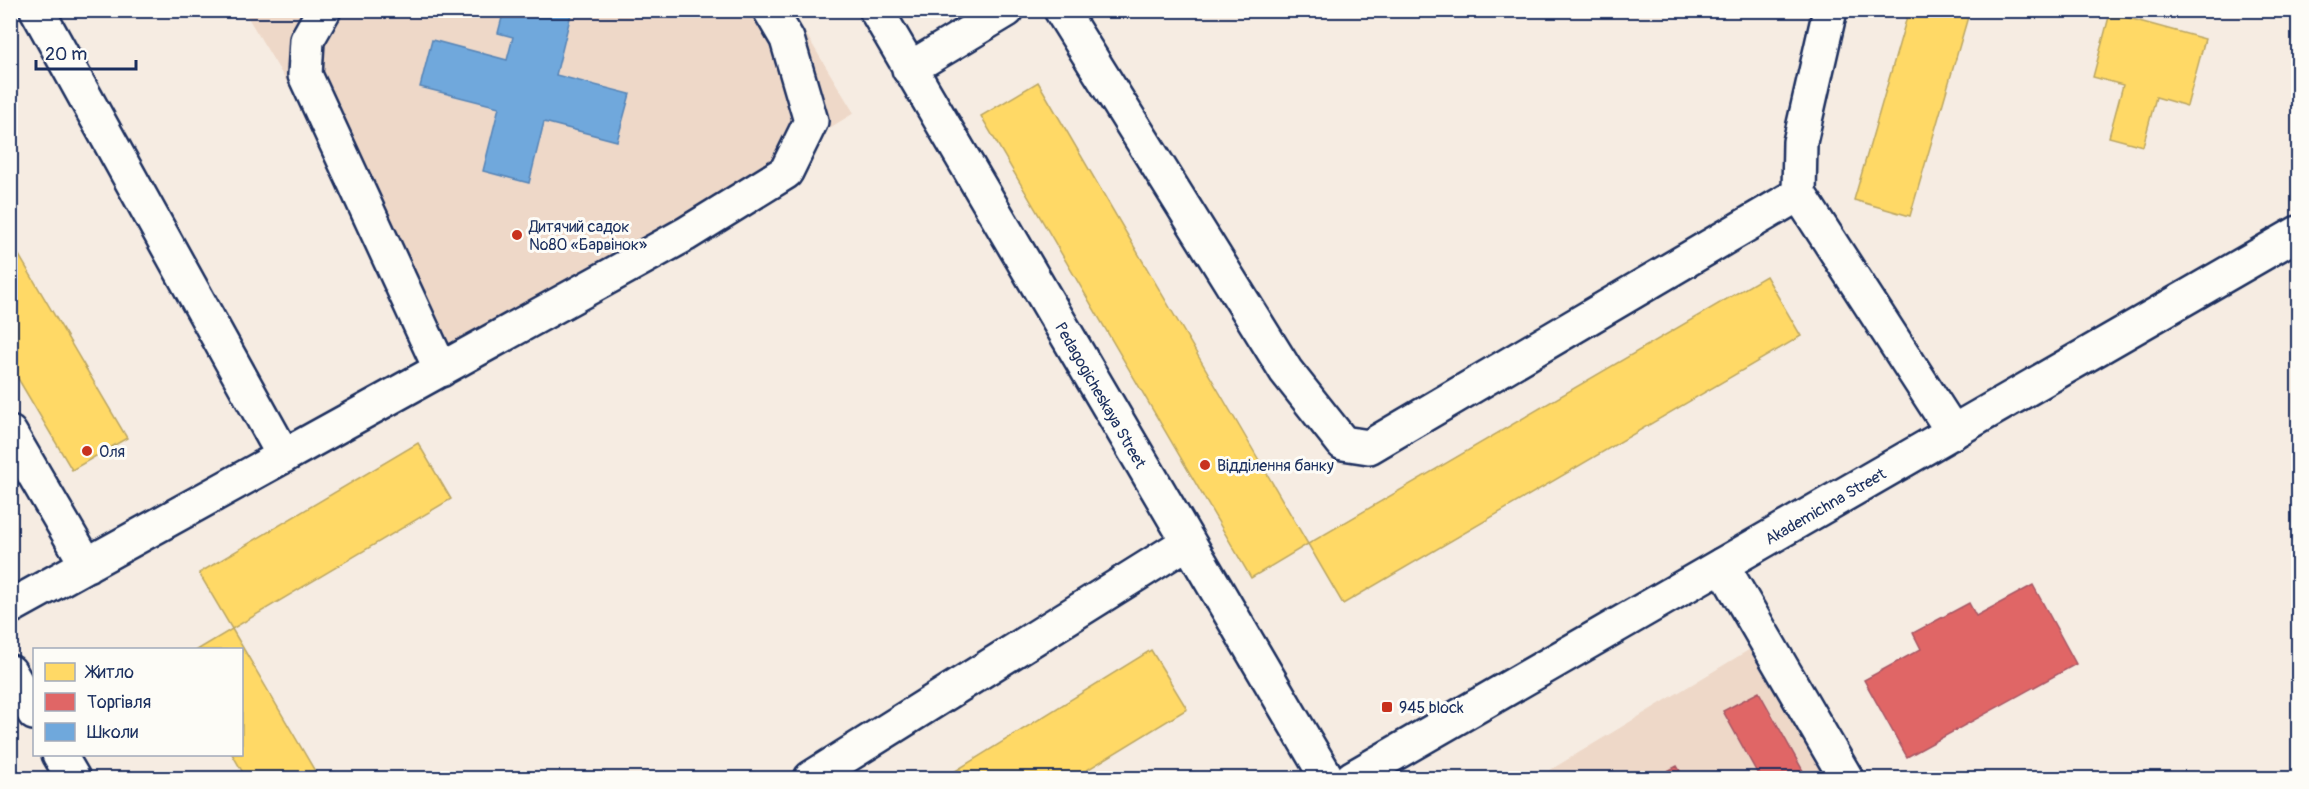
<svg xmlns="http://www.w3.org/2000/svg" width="2309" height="789" viewBox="0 0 2309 789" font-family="Pangolin,sans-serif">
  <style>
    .built { fill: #eed8c8 }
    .homes { fill: #ffd966; stroke: #bba664; stroke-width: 1.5 }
    .shops { fill: #e06666; stroke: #a55664; stroke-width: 1.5 }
    .schools { fill: #6fa8dc; stroke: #5684b6; stroke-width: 1.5 }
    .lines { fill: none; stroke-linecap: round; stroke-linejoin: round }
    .minor-casing { stroke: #1b2f5e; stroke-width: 38 }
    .major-casing { stroke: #1b2f5e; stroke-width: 38 }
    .minor { stroke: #fdfcf7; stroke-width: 33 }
    .major { stroke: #fdfcf7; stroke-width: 33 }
    .poi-dot { fill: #c8321e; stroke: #fdfcf7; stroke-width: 2 }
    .labels { text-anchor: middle; stroke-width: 6; stroke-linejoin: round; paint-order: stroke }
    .poi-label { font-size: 16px; fill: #1b2f5e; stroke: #fdfcf7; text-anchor: start }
    .street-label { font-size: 16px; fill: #1b2f5e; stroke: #fdfcf7 }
  </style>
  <rect width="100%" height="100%" fill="#f6ece2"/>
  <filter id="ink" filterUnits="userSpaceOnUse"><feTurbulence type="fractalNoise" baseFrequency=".0167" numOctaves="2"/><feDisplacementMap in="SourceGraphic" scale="12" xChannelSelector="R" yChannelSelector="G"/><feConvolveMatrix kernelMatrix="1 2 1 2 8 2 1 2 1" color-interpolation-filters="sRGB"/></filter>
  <g filter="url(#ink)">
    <!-- built -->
    <path class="built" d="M 244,11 L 792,11 L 854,113 L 453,357 Z
      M 1752,648 L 1830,778 L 1537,778 Z"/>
    <!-- homes -->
    <path class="homes" d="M 1909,10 L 1970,10 L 1910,216 L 1854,200 Z
      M 2110,13 L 2205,39 L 2187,106 L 2156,97 L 2143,146 L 2109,137 L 2123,85 L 2093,77 Z
      M 1038,82 L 1308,544 L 1251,578 L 981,116 Z
      M 10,240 L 127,438 L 72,470 L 10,365 Z
      M 1766,276 L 1801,336 L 1343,604 L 1308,544 Z
      M 418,443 L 451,499 L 232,629 L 199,573 Z
      M 232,629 L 319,778 L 246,778 L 232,754 L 242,754 L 242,650 L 197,650 Z
      M 1151,650 L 1187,709 L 1074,778 L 944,778 Z"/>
    <!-- shops -->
    <path class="shops" d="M 2033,585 L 2076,664 L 1907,757 L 1864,680 L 1921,649 L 1913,633 L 1969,603 L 1976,616 Z
      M 1759,692 L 1807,778 L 1760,778 L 1723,711 Z
      M 1677,766 L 1684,778 L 1654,778 Z"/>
    <!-- schools -->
    <path class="schools" d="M 504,10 L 572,10 L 556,75 L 630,94 L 617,141 L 544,122 L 529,183 L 483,171 L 499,107 L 420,87 L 432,40 L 507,60 L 513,37 L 498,33 Z"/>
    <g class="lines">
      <!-- minor casing -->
      <g class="minor-casing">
        <path id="minor" d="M 37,10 L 284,456
          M 324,10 L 307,40 L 305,75 L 441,370
          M 876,10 L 1327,778
          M 1061,10 L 1286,371 L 1343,443 L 1369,447 L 1799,194
          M 1830,10 L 1800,142 L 1799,194 L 1953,432
          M 909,69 L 1007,10
          M 10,433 L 87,565
          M 1722,565 L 1846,778
          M 10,607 L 686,234 L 786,172 L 811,121 L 787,39 L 770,10
          M 10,672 L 34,713
          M 59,754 L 73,778
          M 811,778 L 1188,542"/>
      </g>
      <!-- major casing -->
      <g class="major-casing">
        <path id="major" d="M 1352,778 L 2298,233"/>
      </g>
      <!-- minor -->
      <use href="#minor" class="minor"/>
      <!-- major -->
      <use href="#major" class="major"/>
    </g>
  </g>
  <!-- markers -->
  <g class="poi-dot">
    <circle cx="517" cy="235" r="6"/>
    <circle cx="87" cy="451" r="6"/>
    <circle cx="1205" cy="465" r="6"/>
    <rect x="1381" y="701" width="12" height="12" rx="3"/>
  </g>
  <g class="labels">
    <!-- poi labels -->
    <g class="poi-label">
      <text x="529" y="232">Дитячий садок<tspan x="529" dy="18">№80 «Барвінок»</tspan></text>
      <text x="99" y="457">Оля</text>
      <text x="1217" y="471">Відділення банку</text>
      <text x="1399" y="713">945 block</text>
    </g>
    <!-- street labels -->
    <g class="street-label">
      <text transform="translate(1101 395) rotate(60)" y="6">Pedagogicheskaya Street</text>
      <text transform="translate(1825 506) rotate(-30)" y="6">Akademichna Street</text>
    </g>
  </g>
  <!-- margin -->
  <rect width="2309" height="789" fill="none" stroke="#fdfcf7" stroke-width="36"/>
  <rect x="18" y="18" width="2273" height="753" fill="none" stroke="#1b2f5e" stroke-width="2" filter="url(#ink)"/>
  <!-- legend -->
  <rect x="33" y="648" width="210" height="108" fill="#fdfcf7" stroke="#a3aaba" stroke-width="1.5"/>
  <rect x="45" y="663" width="30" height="18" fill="#ffd966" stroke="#a3aaba" stroke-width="1.5"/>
  <text x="87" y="678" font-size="18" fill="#1b2f5e">Житло</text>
  <rect x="45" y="693" width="30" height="18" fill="#e06666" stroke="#a3aaba" stroke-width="1.5"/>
  <text x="87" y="708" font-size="18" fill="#1b2f5e">Торгівля</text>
  <rect x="45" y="723" width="30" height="18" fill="#6fa8dc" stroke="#a3aaba" stroke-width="1.5"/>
  <text x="87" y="738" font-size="18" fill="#1b2f5e">Школи</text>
  <!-- scale -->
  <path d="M36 60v9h100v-9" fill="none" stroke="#1b2f5e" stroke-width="3"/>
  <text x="45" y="60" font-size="18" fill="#1b2f5e" stroke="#fdfcf7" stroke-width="4.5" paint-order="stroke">20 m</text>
</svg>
